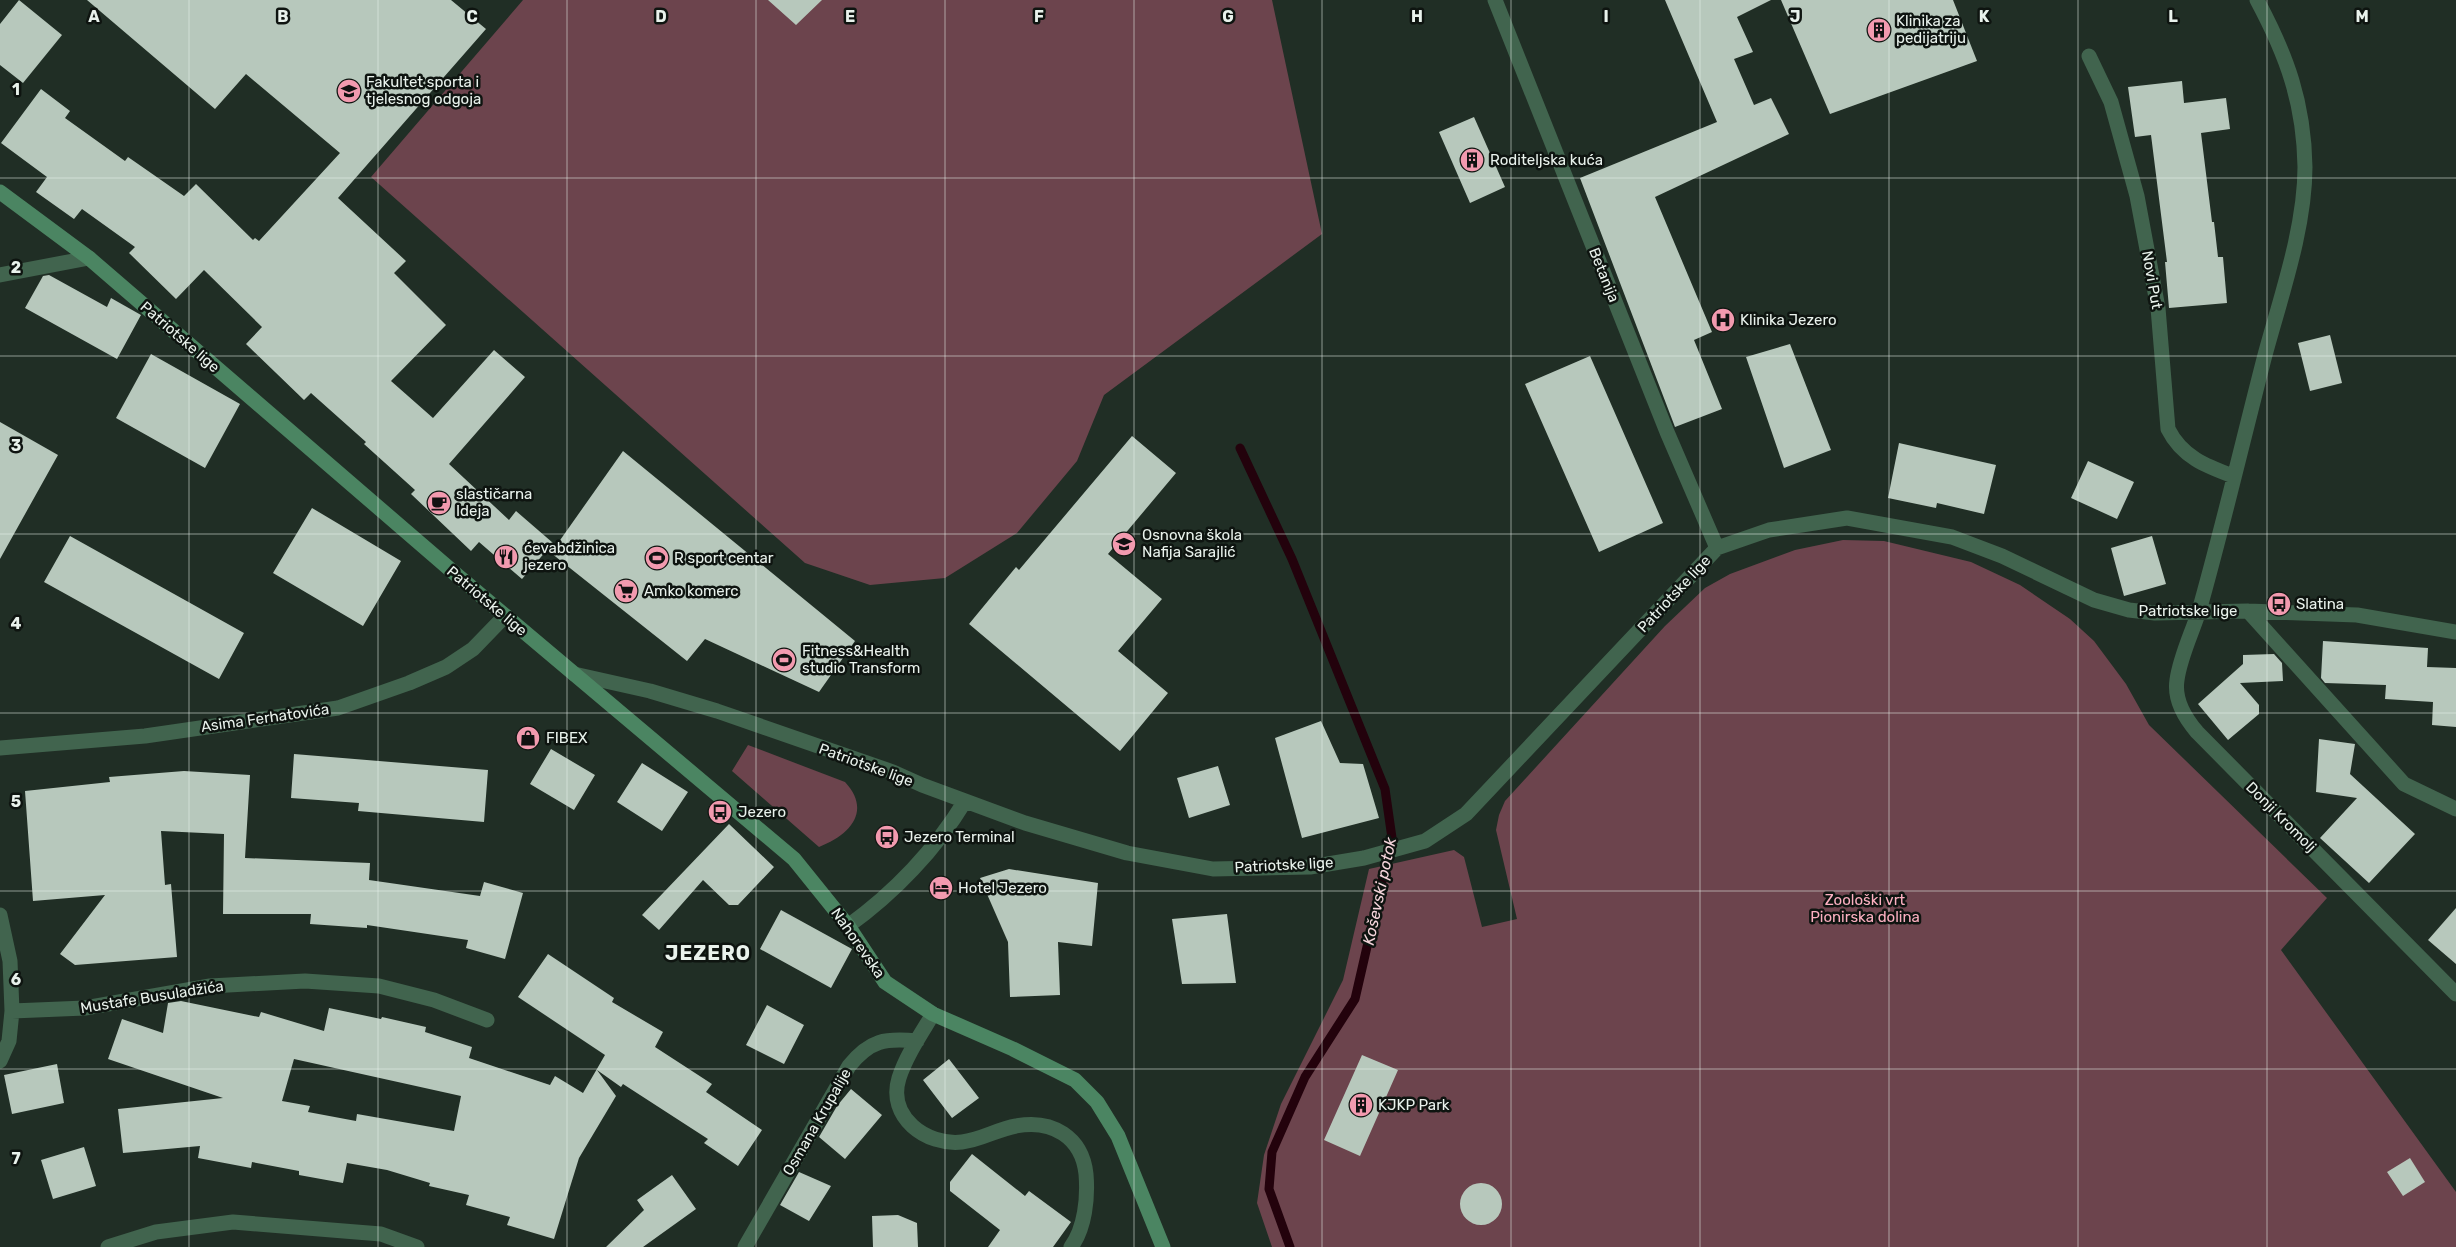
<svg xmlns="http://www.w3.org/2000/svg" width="2456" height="1247" viewBox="0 0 2456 1247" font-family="Rubik,sans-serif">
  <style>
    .green { fill: #6c444d }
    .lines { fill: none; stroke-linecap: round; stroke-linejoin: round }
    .stream { stroke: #23020c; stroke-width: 9 }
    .building { fill: #b7c8bc; fill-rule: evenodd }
    .street { stroke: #41644e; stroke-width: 15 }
    .secondary { stroke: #4b8562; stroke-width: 15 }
    .grid { fill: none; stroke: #e9f2ec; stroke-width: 1; stroke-opacity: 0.55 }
    .labels { text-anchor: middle; stroke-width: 5; stroke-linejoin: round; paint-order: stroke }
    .poi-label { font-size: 15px; fill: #e9f2ec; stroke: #0e1410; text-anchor: start }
    .street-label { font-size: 15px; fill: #e9f2ec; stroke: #0e1410 }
    .park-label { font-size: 15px; fill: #fcb0c1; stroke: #0e1410 }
    .water-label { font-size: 16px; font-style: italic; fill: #f5d5db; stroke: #0e1410 }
    .district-label { font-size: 20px; font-weight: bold; letter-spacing: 1px; fill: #e9f2ec; stroke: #0e1410 }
    .grid-label { font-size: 16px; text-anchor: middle; font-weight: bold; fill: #e9f2ec; stroke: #0e1410; stroke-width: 5; stroke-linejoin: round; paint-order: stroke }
  </style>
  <rect width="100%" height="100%" fill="#202e25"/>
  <!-- green -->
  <path class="green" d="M 523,0 L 1272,0 L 1322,234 L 1104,395 L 1077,461 L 1017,533 L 945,578 L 870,585 L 805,563 L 371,177 Z
    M 1843,540 L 1884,541 L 1971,562 L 2020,585 L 2070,619 L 2094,641 L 2126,684 L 2149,725 L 2327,898 L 2281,950 L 2456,1192 L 2456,1247 L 1272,1247 L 1257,1203 L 1264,1155 L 1281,1104 L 1343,980 L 1369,869 L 1454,850 L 1464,857 L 1482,927 L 1517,919 L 1496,830 L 1499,815 L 1505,801 L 1665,626 L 1705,588 L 1730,574 L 1795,550 Z
    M 748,745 L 845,782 C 872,811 850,835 819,847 L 732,771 Z"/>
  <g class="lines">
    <!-- stream -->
    <path class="stream" d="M 1240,448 L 1292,559 L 1385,789 L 1392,838 L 1355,999 L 1305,1077 L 1272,1152 L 1269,1189 L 1290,1247"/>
  </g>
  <!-- building -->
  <path class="building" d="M 19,0 L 62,35 L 23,83 L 0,65 L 0,24 Z
    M 87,0 L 451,0 L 486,29 L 338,198 L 406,261 L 394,273 L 446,325 L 391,381 L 433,418 L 494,350 L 525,377 L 449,464 L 509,520 L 516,511 L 553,543 L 522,579 L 479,542 L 471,551 L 411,494 L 415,490 L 364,444 L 366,442 L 311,393 L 304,400 L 246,344 L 262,327 L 204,270 L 176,299 L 129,253 L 135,247 L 82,209 L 74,219 L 36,192 L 47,177 L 1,143 L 41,89 L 70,111 L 65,118 L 125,161 L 128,157 L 184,196 L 196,184 L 253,240 L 255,238 L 259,241 L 340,153 L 246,74 L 215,109 Z
    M 768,0 L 822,0 L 796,25 Z
    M 1665,0 L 1771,0 L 1737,17 L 1753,52 L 1734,59 L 1754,105 L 1771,98 L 1789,134 L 1655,197 L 1712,332 L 1694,340 L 1722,409 L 1675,427 L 1580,178 L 1717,122 Z
    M 1781,0 L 1953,0 L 1977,61 L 1830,114 Z
    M 2182,81 L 2184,103 L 2226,98 L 2230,129 L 2201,133 L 2212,222 L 2214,222 L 2218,257 L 2223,257 L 2227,303 L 2169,308 L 2165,262 L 2167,262 L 2151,135 L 2135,137 L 2128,87 Z
    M 1474,117 L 1505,187 L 1470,203 L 1439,132 Z
    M 49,275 L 107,307 L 111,298 L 141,315 L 117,359 L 25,308 L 43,276 Z
    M 2330,335 L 2342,383 L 2310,391 L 2298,343 Z
    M 1790,344 L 1831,450 L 1784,468 L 1746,357 Z
    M 151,354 L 240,404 L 205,468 L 116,418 Z
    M 1590,356 L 1663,523 L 1599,552 L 1525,384 Z
    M 0,422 L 58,455 L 0,559 Z
    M 1132,436 L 1176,473 L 1108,554 L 1162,599 L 1118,651 L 1168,693 L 1120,751 L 969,624 L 1016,567 L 1019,570 Z
    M 1899,443 L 1996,465 L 1984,514 L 1937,503 L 1936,508 L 1888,498 Z
    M 623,451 L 855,641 L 819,692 L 705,639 L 687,661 L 551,553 Z
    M 2088,461 L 2134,482 L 2117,519 L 2071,498 Z
    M 312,508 L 401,561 L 363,626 L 273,573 Z
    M 70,536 L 244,633 L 219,679 L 44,582 Z
    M 2152,536 L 2166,584 L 2124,596 L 2111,548 Z
    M 2323,641 L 2428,648 L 2427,667 L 2456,668 L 2456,727 L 2432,725 L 2433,702 L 2385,699 L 2386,685 L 2325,683 L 2321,678 Z
    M 2274,654 L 2282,663 L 2283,681 L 2240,683 L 2259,705 L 2259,714 L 2228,740 L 2198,704 L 2243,664 L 2243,655 Z
    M 1321,721 L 1340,763 L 1363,764 L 1379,818 L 1302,838 L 1275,738 Z
    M 2319,739 L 2355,744 L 2350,774 L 2415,834 L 2369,883 L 2320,838 L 2357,798 L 2316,792 Z
    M 551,749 L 595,775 L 574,810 L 530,784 Z
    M 294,754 L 488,770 L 484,822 L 358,811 L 359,803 L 291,798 Z
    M 642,763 L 688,792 L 662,831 L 617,802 Z
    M 1218,766 L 1230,805 L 1189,818 L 1177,778 Z
    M 184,771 L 250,775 L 245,858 L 370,863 L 369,880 L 480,896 L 484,882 L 523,893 L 505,959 L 466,948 L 468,940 L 367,925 L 367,928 L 310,924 L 311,914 L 223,914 L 224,834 L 161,831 L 165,885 L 171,884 L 177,957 L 75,965 L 60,954 L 105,895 L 33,901 L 25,791 L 110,782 L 109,777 Z
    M 729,824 L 774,867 L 738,905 L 729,905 L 703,880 L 659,930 L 642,915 Z
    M 1009,869 L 1098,883 L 1092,946 L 1058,942 L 1060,995 L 1010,997 L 1008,942 L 980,878 Z
    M 2456,908 L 2456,964 L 2428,940 Z
    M 781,910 L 852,949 L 831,988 L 760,949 Z
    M 1227,914 L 1236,983 L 1182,984 L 1172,919 Z
    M 548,954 L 614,998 L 612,1002 L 663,1032 L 655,1047 L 712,1084 L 706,1092 L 762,1130 L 738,1166 L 704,1143 L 708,1139 L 623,1084 L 621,1087 L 597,1070 L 616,1096 L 579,1158 L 554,1239 L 507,1225 L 510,1217 L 466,1205 L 469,1195 L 429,1186 L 430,1183 L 387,1170 L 347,1163 L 343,1183 L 299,1175 L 299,1171 L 252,1162 L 251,1168 L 198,1158 L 200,1146 L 123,1153 L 118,1109 L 223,1098 L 108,1059 L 122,1019 L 163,1033 L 168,1003 L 181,1001 L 259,1017 L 261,1012 L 324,1031 L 329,1008 L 381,1019 L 382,1017 L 426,1027 L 425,1032 L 472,1047 L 469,1058 L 550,1085 L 555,1076 L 583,1093 L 605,1055 L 518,997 ZM 294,1059 L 461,1096 L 454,1131 L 357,1114 L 356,1121 L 308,1112 L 310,1106 L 282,1101 Z
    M 767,1005 L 804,1025 L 784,1064 L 746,1045 Z
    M 1362,1055 L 1398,1070 L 1360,1156 L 1324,1140 Z
    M 949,1059 L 979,1098 L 952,1118 L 923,1080 Z
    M 57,1064 L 64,1103 L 12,1114 L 4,1075 Z
    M 851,1089 L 882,1115 L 845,1159 L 819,1137 L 837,1106 Z
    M 84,1147 L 96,1186 L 53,1199 L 41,1160 Z
    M 972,1154 L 1025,1196 L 1029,1191 L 1071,1222 L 1053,1247 L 988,1247 L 1000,1230 L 950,1191 L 950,1182 Z
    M 2410,1158 L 2425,1182 L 2403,1196 L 2387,1172 Z
    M 799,1172 L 831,1186 L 809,1221 L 780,1205 Z
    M 672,1175 L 696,1209 L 643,1247 L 606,1247 L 644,1210 L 637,1200 Z
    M1460 1204a21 21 0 1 1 42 0a21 21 0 1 1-42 0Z
    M 898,1215 L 917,1223 L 918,1247 L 873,1247 L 872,1216 Z"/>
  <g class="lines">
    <!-- street -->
    <path class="street" d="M 1495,0 L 1667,432 L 1717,548
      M 2257,0 C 2287,56 2304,103 2305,167 C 2305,228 2281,296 2265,355 C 2243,440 2223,526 2199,611 C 2192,633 2180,657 2177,680 C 2174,699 2185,718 2197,732 L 2456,994
      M 2089,56 L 2111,102 L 2137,196 L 2158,308 L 2168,429 C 2182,457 2206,466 2233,476
      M 0,275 L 89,258
      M 2248,611 L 2404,784 L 2456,809
      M 574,674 L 650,691 L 717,711 L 893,772 L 922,785 L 1025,823 L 1127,853 L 1213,869 L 1310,867 L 1364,858 L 1425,841 L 1466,814 L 1717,548 L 1769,530 L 1847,518 L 1952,537 L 2002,556 L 2094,600 L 2129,610 L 2155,613 L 2248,611 L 2357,615 L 2456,632
      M 0,748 L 145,736 L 338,708 L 409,683 L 446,667 L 473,649 L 505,616
      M 0,915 L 10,961 L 12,1011
      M 848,926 C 894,893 936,849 965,801
      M 933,1014 C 921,1034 906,1056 899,1078 C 887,1117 926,1146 962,1142 C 981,1140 998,1129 1016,1126 C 1052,1119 1082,1137 1086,1174 C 1088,1198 1085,1228 1071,1247
      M 0,1061 L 9,1041 L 12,1011 L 85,1008 L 210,986 L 305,981 L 379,986 L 434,1000 L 487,1020
      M 108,1247 L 156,1232 L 233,1222 L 381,1234 L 417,1247
      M 745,1247 L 849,1066 C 870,1040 885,1038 917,1041"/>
    <!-- secondary -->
    <path class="secondary" d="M 0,192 L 89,258 L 452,571 L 794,859 L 848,926 L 885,982 L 933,1014 L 1013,1049 L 1075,1080 L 1097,1102 L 1118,1136 L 1163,1247"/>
  </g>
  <!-- grid -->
  <path class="grid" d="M 189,0 L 189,1247M 378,0 L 378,1247M 567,0 L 567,1247M 756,0 L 756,1247M 945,0 L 945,1247M 1134,0 L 1134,1247M 1322,0 L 1322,1247M 1511,0 L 1511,1247M 1700,0 L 1700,1247M 1889,0 L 1889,1247M 2078,0 L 2078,1247M 2267,0 L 2267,1247M 0,178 L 2456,178M 0,356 L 2456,356M 0,534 L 2456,534M 0,713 L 2456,713M 0,891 L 2456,891M 0,1069 L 2456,1069"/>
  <!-- icons -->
  <defs>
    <g id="building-disc" transform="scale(1.25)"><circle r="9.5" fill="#f29aaf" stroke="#0e1410"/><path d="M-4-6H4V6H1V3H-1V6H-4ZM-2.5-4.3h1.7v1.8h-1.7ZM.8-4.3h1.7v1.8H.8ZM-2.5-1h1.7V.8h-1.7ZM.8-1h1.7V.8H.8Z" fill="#111"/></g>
    <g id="university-disc" transform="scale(1.25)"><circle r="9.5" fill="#f29aaf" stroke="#0e1410"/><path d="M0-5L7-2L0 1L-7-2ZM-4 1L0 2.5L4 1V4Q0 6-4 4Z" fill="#111"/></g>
    <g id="hospital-disc" transform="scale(1.25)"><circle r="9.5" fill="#f29aaf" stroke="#0e1410"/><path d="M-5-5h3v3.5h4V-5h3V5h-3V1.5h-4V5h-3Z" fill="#111"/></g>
    <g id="cafe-disc" transform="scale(1.25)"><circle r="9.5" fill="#f29aaf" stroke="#0e1410"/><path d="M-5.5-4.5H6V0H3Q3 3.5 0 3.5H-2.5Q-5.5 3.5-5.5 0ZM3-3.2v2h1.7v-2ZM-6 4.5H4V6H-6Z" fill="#111"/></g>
    <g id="school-disc" transform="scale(1.25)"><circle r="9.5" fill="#f29aaf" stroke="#0e1410"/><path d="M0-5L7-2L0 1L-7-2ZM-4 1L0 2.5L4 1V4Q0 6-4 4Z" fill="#111"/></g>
    <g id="restaurant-disc" transform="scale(1.25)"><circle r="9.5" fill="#f29aaf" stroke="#0e1410"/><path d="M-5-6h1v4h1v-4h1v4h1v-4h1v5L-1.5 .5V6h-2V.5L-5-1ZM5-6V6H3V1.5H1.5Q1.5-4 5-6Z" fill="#111"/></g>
    <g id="stadium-disc" transform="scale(1.25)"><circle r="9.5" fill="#f29aaf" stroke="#0e1410"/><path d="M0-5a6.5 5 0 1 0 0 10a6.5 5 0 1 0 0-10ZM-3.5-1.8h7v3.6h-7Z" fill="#111"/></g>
    <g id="supermarket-disc" transform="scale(1.25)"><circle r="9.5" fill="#f29aaf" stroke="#0e1410"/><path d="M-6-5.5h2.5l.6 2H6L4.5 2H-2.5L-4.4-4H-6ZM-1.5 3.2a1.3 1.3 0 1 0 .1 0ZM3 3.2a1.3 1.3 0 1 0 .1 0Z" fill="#111"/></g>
    <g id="bus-disc" transform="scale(1.25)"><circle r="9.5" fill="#f29aaf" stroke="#0e1410"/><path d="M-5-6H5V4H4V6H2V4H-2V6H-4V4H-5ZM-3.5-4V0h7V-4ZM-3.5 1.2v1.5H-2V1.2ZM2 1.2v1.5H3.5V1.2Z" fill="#111"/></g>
    <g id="shop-disc" transform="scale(1.25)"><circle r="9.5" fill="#f29aaf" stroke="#0e1410"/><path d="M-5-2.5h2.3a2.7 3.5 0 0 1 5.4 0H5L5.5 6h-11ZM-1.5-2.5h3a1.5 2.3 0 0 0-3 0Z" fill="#111"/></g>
    <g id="hotel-disc" transform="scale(1.25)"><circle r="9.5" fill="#f29aaf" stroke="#0e1410"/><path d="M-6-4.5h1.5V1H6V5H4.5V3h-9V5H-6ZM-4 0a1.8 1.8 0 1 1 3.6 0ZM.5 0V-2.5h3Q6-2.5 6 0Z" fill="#111"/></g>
  </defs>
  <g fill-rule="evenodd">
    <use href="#building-disc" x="1879" y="30"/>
    <use href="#university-disc" x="349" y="91"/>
    <use href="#building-disc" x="1472" y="160"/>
    <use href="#hospital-disc" x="1723" y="320"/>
    <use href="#cafe-disc" x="439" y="503"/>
    <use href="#school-disc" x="1124" y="544"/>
    <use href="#restaurant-disc" x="506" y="557"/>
    <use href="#stadium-disc" x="657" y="558"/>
    <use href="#supermarket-disc" x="626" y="591"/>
    <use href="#bus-disc" x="2279" y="604"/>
    <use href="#stadium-disc" x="784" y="660"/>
    <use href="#shop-disc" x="528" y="738"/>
    <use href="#bus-disc" x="720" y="812"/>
    <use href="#bus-disc" x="887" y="837"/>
    <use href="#hotel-disc" x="941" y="888"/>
    <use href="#building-disc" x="1361" y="1105"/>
  </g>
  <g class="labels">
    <!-- poi labels -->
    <g class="poi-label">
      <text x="1896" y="26">Klinika za<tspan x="1896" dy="17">pedijatriju</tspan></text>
      <text x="366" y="87">Fakultet sporta i<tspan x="366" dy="17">tjelesnog odgoja</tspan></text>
      <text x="1490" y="165">Roditeljska kuća</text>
      <text x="1740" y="325">Klinika Jezero</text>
      <text x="456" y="499">slastičarna<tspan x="456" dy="17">Ideja</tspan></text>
      <text x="1142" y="540">Osnovna škola<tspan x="1142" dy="17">Nafija Sarajlić</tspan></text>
      <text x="524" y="553">ćevabdžinica<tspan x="524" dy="17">jezero</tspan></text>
      <text x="674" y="563">R sport centar</text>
      <text x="644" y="596">Amko komerc</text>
      <text x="2296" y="609">Slatina</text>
      <text x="802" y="656">Fitness&amp;Health<tspan x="802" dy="17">studio Transform</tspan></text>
      <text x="546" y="743">FIBEX</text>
      <text x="738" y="817">Jezero</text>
      <text x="904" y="842">Jezero Terminal</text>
      <text x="958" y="893">Hotel Jezero</text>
      <text x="1378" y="1110">KJKP Park</text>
    </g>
    <!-- street labels -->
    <g class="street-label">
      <text transform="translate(1604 275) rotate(68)" y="5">Betanija</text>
      <text transform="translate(2152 280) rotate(80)" y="5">Novi Put</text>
      <text transform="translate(180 337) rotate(41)" y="5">Patriotske lige</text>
      <text transform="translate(1674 594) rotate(-47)" y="5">Patriotske lige</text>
      <text transform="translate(487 601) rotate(40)" y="5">Patriotske lige</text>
      <text x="2188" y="616">Patriotske lige</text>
      <text transform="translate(265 718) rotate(-8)" y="5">Asima Ferhatovića</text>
      <text transform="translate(866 765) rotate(20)" y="5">Patriotske lige</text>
      <text transform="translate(2281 817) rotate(45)" y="5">Donji Kromolj</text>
      <text transform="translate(1284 865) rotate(-3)" y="5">Patriotske lige</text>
      <text transform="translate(858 943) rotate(55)" y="5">Nahorevska</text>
      <text transform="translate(152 997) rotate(-9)" y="5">Mustafe Busuladžića</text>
      <text transform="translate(817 1122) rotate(-60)" y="5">Osmana Krupalije</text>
    </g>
    <!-- park labels -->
    <g class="park-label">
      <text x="1865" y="905">Zoološki vrt<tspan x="1865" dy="17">Pionirska dolina</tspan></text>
    </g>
    <!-- water labels -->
    <g class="water-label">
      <text transform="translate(1379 891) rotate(-78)" y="6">Koševski potok</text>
    </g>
    <!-- district labels -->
    <g class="district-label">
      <text x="708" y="960">JEZERO</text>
    </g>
  </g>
  <g class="grid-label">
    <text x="94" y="22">A</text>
    <text x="283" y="22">B</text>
    <text x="472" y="22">C</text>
    <text x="661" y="22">D</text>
    <text x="850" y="22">E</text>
    <text x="1039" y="22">F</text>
    <text x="1228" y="22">G</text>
    <text x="1417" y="22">H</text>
    <text x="1606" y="22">I</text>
    <text x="1795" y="22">J</text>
    <text x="1984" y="22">K</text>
    <text x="2173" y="22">L</text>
    <text x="2362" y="22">M</text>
    <text x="16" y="95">1</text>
    <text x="16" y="273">2</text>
    <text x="16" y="451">3</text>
    <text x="16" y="629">4</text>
    <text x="16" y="807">5</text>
    <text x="16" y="985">6</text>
    <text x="16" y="1164">7</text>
  </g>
</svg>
